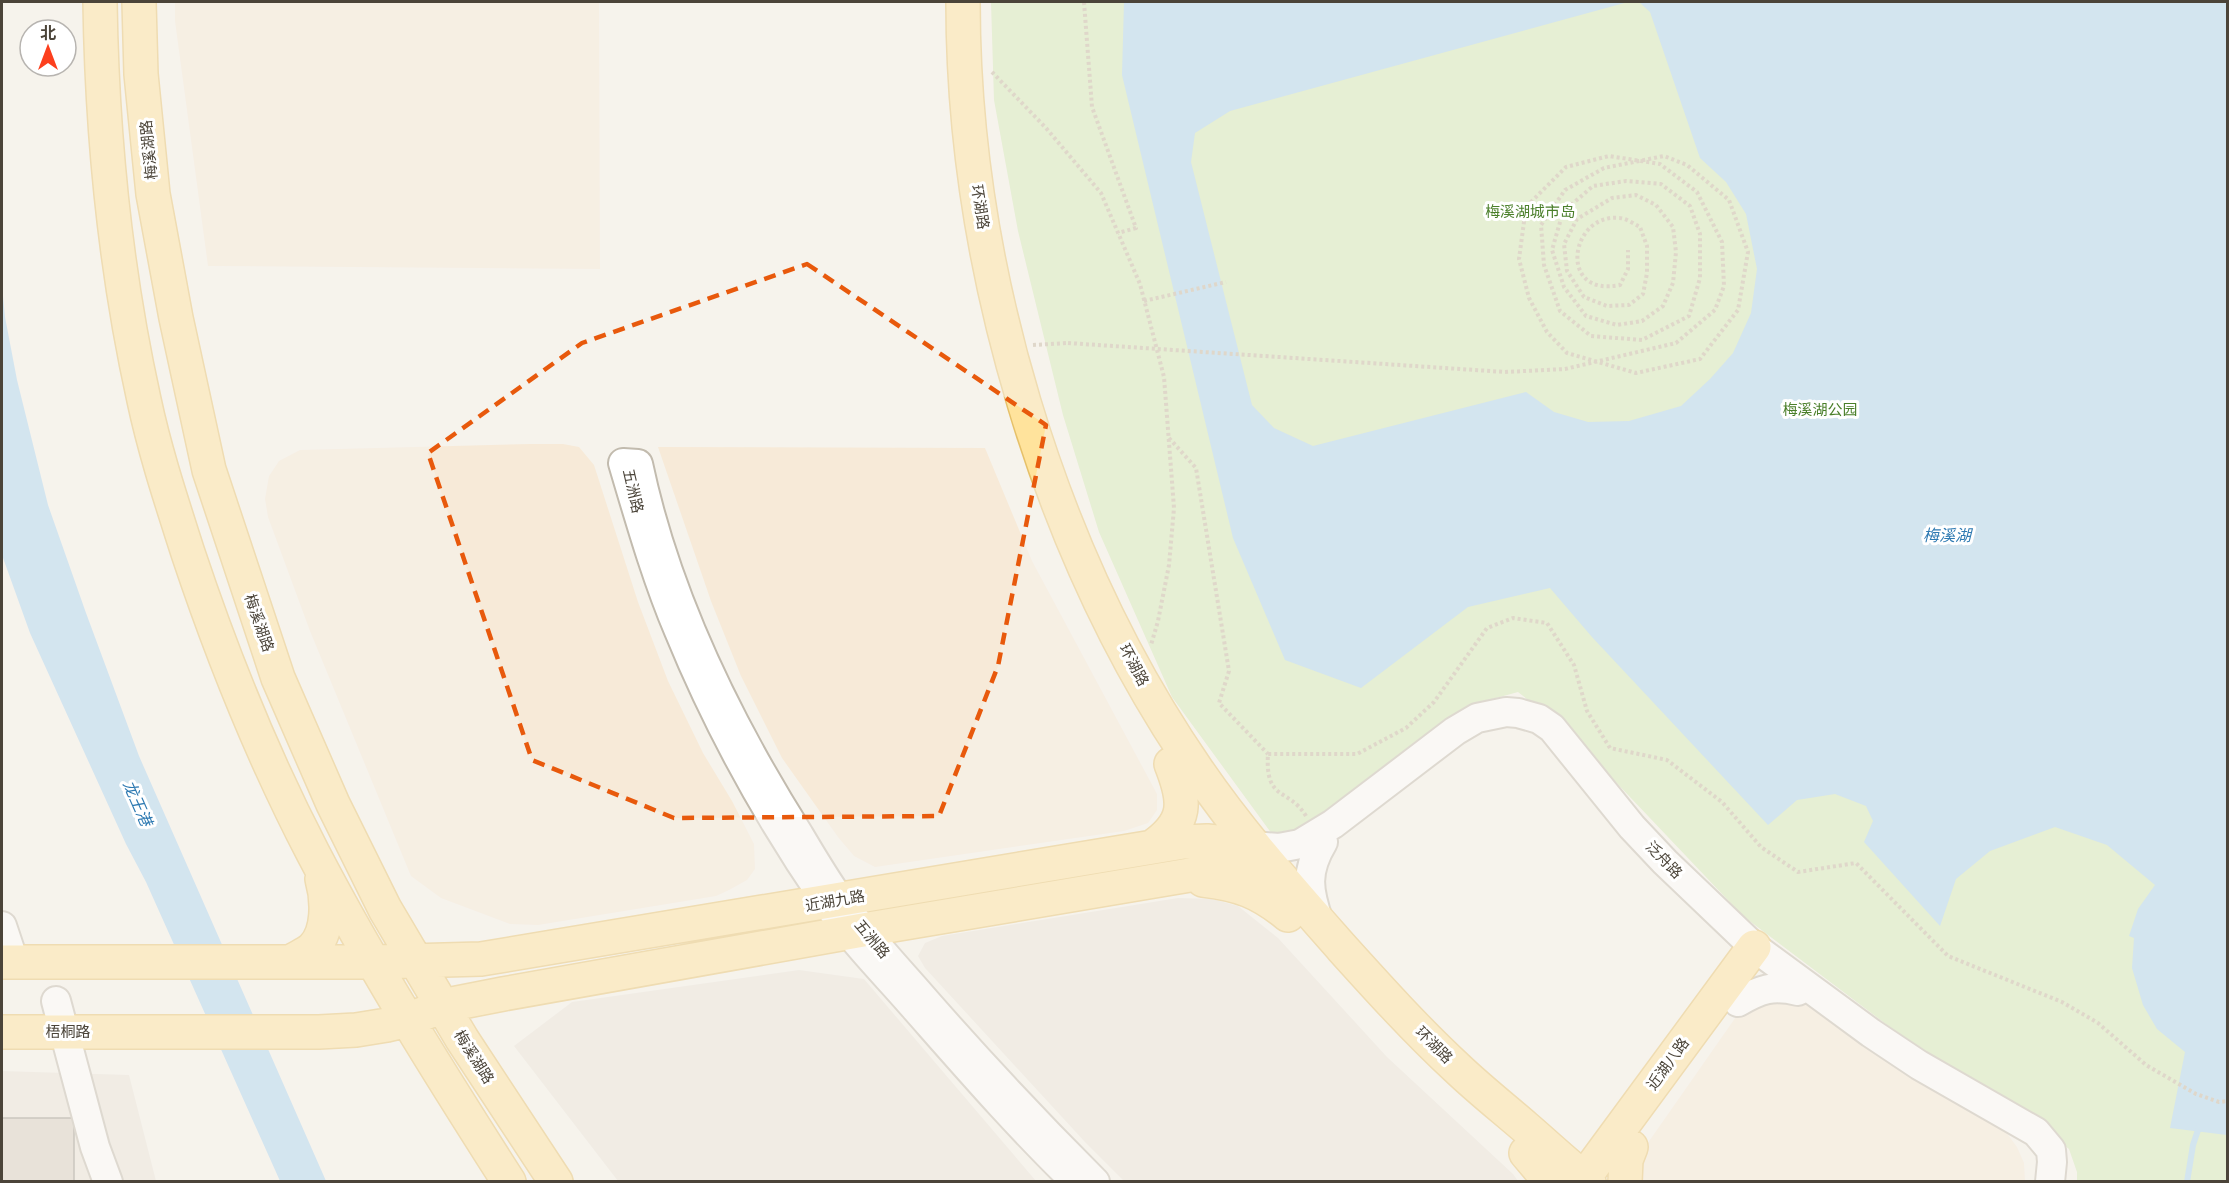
<svg xmlns="http://www.w3.org/2000/svg" width="2229" height="1183" viewBox="0 0 2229 1183" font-family="'Source Sans 3','Noto Sans SC',sans-serif">
  <style>
    .residential { fill: #eae5da }
    .commercial { fill: #f7ead8 }
    .green { fill: #d2eab5 }
    .water { fill: #a9d4f2 }
    .lines { fill: none; stroke-linecap: round; stroke-linejoin: round }
    .stream { stroke: #a9d4f2; stroke-width: 6 }
    .building { fill: #d8cfc1; stroke: #979187; stroke-width: 1.5 }
    .minor-casing { stroke: #c2bbae; stroke-width: 32 }
    .major-casing { stroke: #e6c16a; stroke-width: 36 }
    .path { stroke: #c4b79f; stroke-width: 4; stroke-dasharray: 3 3; stroke-linecap: butt }
    .minor { stroke: #fff; stroke-width: 28 }
    .major { stroke: #ffe39c; stroke-width: 33 }
    .path-bridge { stroke: #c4b79f; stroke-width: 4; stroke-dasharray: 3 3; stroke-linecap: butt }
    .marked { fill: none; stroke: #e8590c; stroke-width: 4.5; stroke-dasharray: 12 8; stroke-linejoin: round }
    .labels { text-anchor: middle; stroke-width: 6; stroke-linejoin: round; paint-order: stroke }
    .street-label { font-size: 15px; fill: #4b4439; stroke: #fff }
    .park-label { font-size: 15px; fill: #4a7f2a; stroke: #fff }
    .water-label { font-size: 16px; font-style: italic; fill: #2e7ab2; stroke: #fff }
  </style>
  <rect width="100%" height="100%" fill="#f6f3ec"/>
  <!-- residential -->
  <path class="residential" d="M 1178,898 L 1212,899 L 1238,906 L 1278,938 L 1387,1057 L 1513,1174 L 1518,1181 L 1124,1181 L 1085,1142 L 925,968 L 918,956 L 925,943 L 942,936 Z
    M 799,970 L 864,979 L 1036,1181 L 618,1181 L 514,1046 L 572,1002 Z
    M 2,1071 L 129,1075 L 156,1181 L 2,1182 Z"/>
  <!-- commercial -->
  <path class="commercial" d="M 175,2 L 599,2 L 600,269 L 208,266 L 175,21 Z
    M 531,444 L 563,444 L 579,447 L 594,465 L 638,602 L 668,681 L 703,753 L 732,801 L 754,844 L 755,869 L 747,880 L 729,890 L 716,896 L 538,925 L 510,924 L 441,898 L 411,876 L 310,631 L 268,517 L 265,499 L 269,476 L 279,461 L 300,450 Z
    M 658,447 L 985,448 L 1032,561 L 1157,794 L 1157,810 L 1148,823 L 1124,831 L 875,867 L 854,856 L 838,837 L 782,758 L 741,676 L 711,601 Z
    M 1801,1000 L 1870,1049 L 1938,1093 L 2003,1128 L 2017,1147 L 2024,1163 L 2025,1181 L 1637,1182 L 1645,1147 L 1738,1014 L 1754,1004 Z"/>
  <!-- green -->
  <path class="green" d="M 991,2 L 2227,2 L 2227,1181 L 2077,1181 L 2077,1172 L 2069,1149 L 2026,1115 L 1911,1043 L 1743,916 L 1592,757 L 1552,719 L 1518,692 L 1467,706 L 1306,834 L 1272,834 L 1172,697 L 1099,532 L 1063,415 L 1018,231 L 994,100 Z"/>
  <!-- water -->
  <path class="water" d="M 1124,2 L 1628,2 L 1230,111 L 1195,133 L 1191,162 L 1252,405 L 1274,428 L 1313,446 L 1526,392 L 1554,412 L 1588,422 L 1629,421 L 1681,406 L 1710,379 L 1733,353 L 1751,313 L 1757,269 L 1746,214 L 1726,182 L 1700,158 L 1650,12 L 1639,2 L 2227,2 L 2227,1135 L 2170,1128 L 2185,1052 L 2157,1029 L 2143,1005 L 2132,968 L 2134,938 L 2129,936 L 2138,909 L 2155,885 L 2107,845 L 2055,827 L 1990,851 L 1956,879 L 1940,926 L 1864,842 L 1873,821 L 1866,806 L 1835,794 L 1797,800 L 1768,825 L 1592,637 L 1550,588 L 1468,607 L 1361,688 L 1285,660 L 1233,538 L 1122,75 Z
    M 2,286 L 5,317 L 17,380 L 48,505 L 86,613 L 139,756 L 326,1181 L 280,1181 L 146,882 L 126,844 L 30,633 L 2,555 Z"/>
  <g class="lines">
    <!-- stream -->
    <path class="stream" d="M 2187,1182 L 2193,1145 L 2200,1124"/>
  </g>
  <!-- building -->
  <path class="building" d="M 2,1118 L 74,1118 L 74,1182 L 2,1182 Z"/>
  <g class="lines">
    <!-- minor casing -->
    <g class="minor-casing">
      <path id="minor" d="M 1253,846 L 1279,848 L 1300,844 L 1333,824 L 1455,731 L 1477,718 L 1506,712 L 1518,713 L 1539,719 L 1552,728 L 1632,827 L 1665,862 L 1754,947 L 1871,1033 L 1919,1065 L 2036,1132 L 2051,1150 L 2052,1162 L 2050,1182
        M 1319,922 C 1308,890 1305,872 1323,842
        M 2,926 L 14,962
        M 56,1001 L 95,1147 L 108,1182
        M 1738,1002 C 1761,989 1772,985 1798,991
        M 1076,1182 C 1019,1127 968,1068 916,1009 C 886,974 851,940 826,901 C 769,818 717,724 679,631 C 656,577 640,520 623,463 L 638,464 C 666,597 727,721 799,835 C 812,857 825,879 840,900 C 865,934 894,965 922,997 C 977,1060 1035,1122 1095,1182"/>
    </g>
    <!-- major casing -->
    <g class="major-casing">
      <path id="major" d="M 100,2 C 102,135 115,269 144,400 C 155,452 172,503 188,553 C 222,655 263,757 313,853 C 372,966 440,1074 509,1182
        M 139,2 L 141,74 L 153,194 L 176,318 L 209,470 L 278,678 L 333,804 L 385,909 L 462,1039 L 556,1182
        M 963,2 C 963,263 1048,554 1197,770 C 1240,833 1291,890 1342,948 C 1379,989 1416,1030 1457,1068 C 1479,1089 1503,1108 1525,1127 C 1546,1145 1567,1165 1589,1182
        M 1152,847 C 1188,822 1186,802 1171,764
        M 1203,880 C 1239,884 1260,892 1288,915
        M 292,961 C 298,957 307,954 313,948 C 329,932 328,900 322,879
        M 2,962 L 372,962 L 481,959 L 1183,842 L 1207,841 L 1253,846
        M 2,1032 L 319,1032 L 356,1030 L 387,1025 L 408,1020 L 442,1006 L 503,994 L 863,930 L 1267,862
        M 1526,1153 L 1542,1172 L 1547,1182
        M 1581,1182 L 1754,947
        M 1625,1182 L 1626,1160 L 1631,1147"/>
    </g>
    <!-- path -->
    <path class="path" d="M 1084,2 L 1092,107 L 1136,228 L 1118,233
      M 992,72 L 1046,128 L 1101,193 L 1140,284 L 1164,377 L 1174,508 L 1169,565 L 1158,621 L 1151,645
      M 1144,301 L 1226,282
      M 1033,345 L 1068,343
      M 1169,438 L 1196,468 L 1229,671 L 1219,703 L 1268,754
      M 1306,816 C 1288,787 1265,802 1268,754 L 1357,754 L 1406,728 L 1434,702 L 1487,628 L 1513,618 L 1547,623 L 1574,665 L 1587,711 L 1610,748 L 1667,760 L 1722,802 L 1761,847 L 1798,872 L 1856,863 L 1948,956 L 2062,1002 L 2098,1023 L 2146,1065 L 2196,1094 L 2219,1102 L 2228,1101"/>
    <!-- minor -->
    <use href="#minor" class="minor"/>
    <!-- major -->
    <use href="#major" class="major"/>
    <!-- path-bridge -->
    <path class="path-bridge" d="M 1068,343 L 1505,372 L 1565,369 L 1676,343 L 1715,310 L 1724,286 L 1722,242 L 1697,192 L 1660,164 L 1609,156 L 1566,167 L 1526,207 L 1519,259 L 1529,298 L 1547,332 L 1567,353 L 1636,373 L 1700,359 L 1738,310 L 1748,252 L 1729,200 L 1687,165 L 1664,156 L 1604,168 L 1565,190 L 1541,225 L 1544,265 L 1560,311 L 1591,336 L 1642,340 L 1689,316 L 1700,278 L 1700,234 L 1690,206 L 1661,184 L 1626,181 L 1593,186 L 1563,212 L 1552,250 L 1564,287 L 1586,316 L 1617,325 L 1642,321 L 1663,306 L 1673,283 L 1676,252 L 1673,227 L 1656,205 L 1636,195 L 1612,198 L 1577,219 L 1564,244 L 1567,271 L 1584,297 L 1607,306 L 1629,305 L 1643,294 L 1647,273 L 1647,246 L 1640,227 C 1634,224 1626,218 1619,218 C 1570,213 1557,298 1620,285 L 1628,269 L 1628,250"/>
  </g>
  <!-- marked area -->
  <path d="M0 0H2229V1183H0ZM 807,264 L 1046,425 L 998,666 L 939,816 L 674,818 L 532,760 L 428,453 L 582,343 Z" fill="#f6f3ec" fill-opacity=".55" fill-rule="evenodd"/>
  <path class="marked" d="M 807,264 L 1046,425 L 998,666 L 939,816 L 674,818 L 532,760 L 428,453 L 582,343 Z"/>
  <g class="labels">
    <!-- street labels -->
    <g class="street-label">
      <text transform="translate(149 150) rotate(-96)" y="5">梅溪湖路</text>
      <text transform="translate(980 207) rotate(81)" y="5">环湖路</text>
      <text transform="translate(633 491) rotate(77)" y="5">五洲路</text>
      <text transform="translate(259 623) rotate(71)" y="5">梅溪湖路</text>
      <text transform="translate(1134 665) rotate(62)" y="5">环湖路</text>
      <text transform="translate(1664 860) rotate(46)" y="5">泛舟路</text>
      <text transform="translate(835 901) rotate(-10)" y="5">近湖九路</text>
      <text transform="translate(872 939) rotate(50)" y="5">五洲路</text>
      <text x="68" y="1037">梧桐路</text>
      <text transform="translate(1434 1045) rotate(45)" y="5">环湖路</text>
      <text transform="translate(474 1057) rotate(58)" y="5">梅溪湖路</text>
      <text transform="translate(1668 1064) rotate(-54)" y="5">近湖八路</text>
    </g>
    <!-- park labels -->
    <g class="park-label">
      <text x="1530" y="217">梅溪湖城市岛</text>
      <text x="1820" y="415">梅溪湖公园</text>
    </g>
    <!-- water labels -->
    <g class="water-label">
      <text x="1947" y="541">梅溪湖</text>
      <text transform="translate(138 803) rotate(66)" y="6">龙王港</text>
    </g>
  </g>
  <!-- border -->
  <rect width="2229" height="1183" fill="none" stroke="#4b4439" stroke-width="6"/>
  <!-- north arrow -->
  <g transform="translate(48 48)"><circle r="28" fill="#ffffff" stroke="#b7b4b0" stroke-width="1.5"/>
  <path d="M0-4.5L10 22L0 15L-10 22Z" fill="#fc3f1d"/>
  <text y="-9" font-size="16" font-weight="bold" text-anchor="middle" fill="#4b4439">北</text>
  </g>
</svg>
